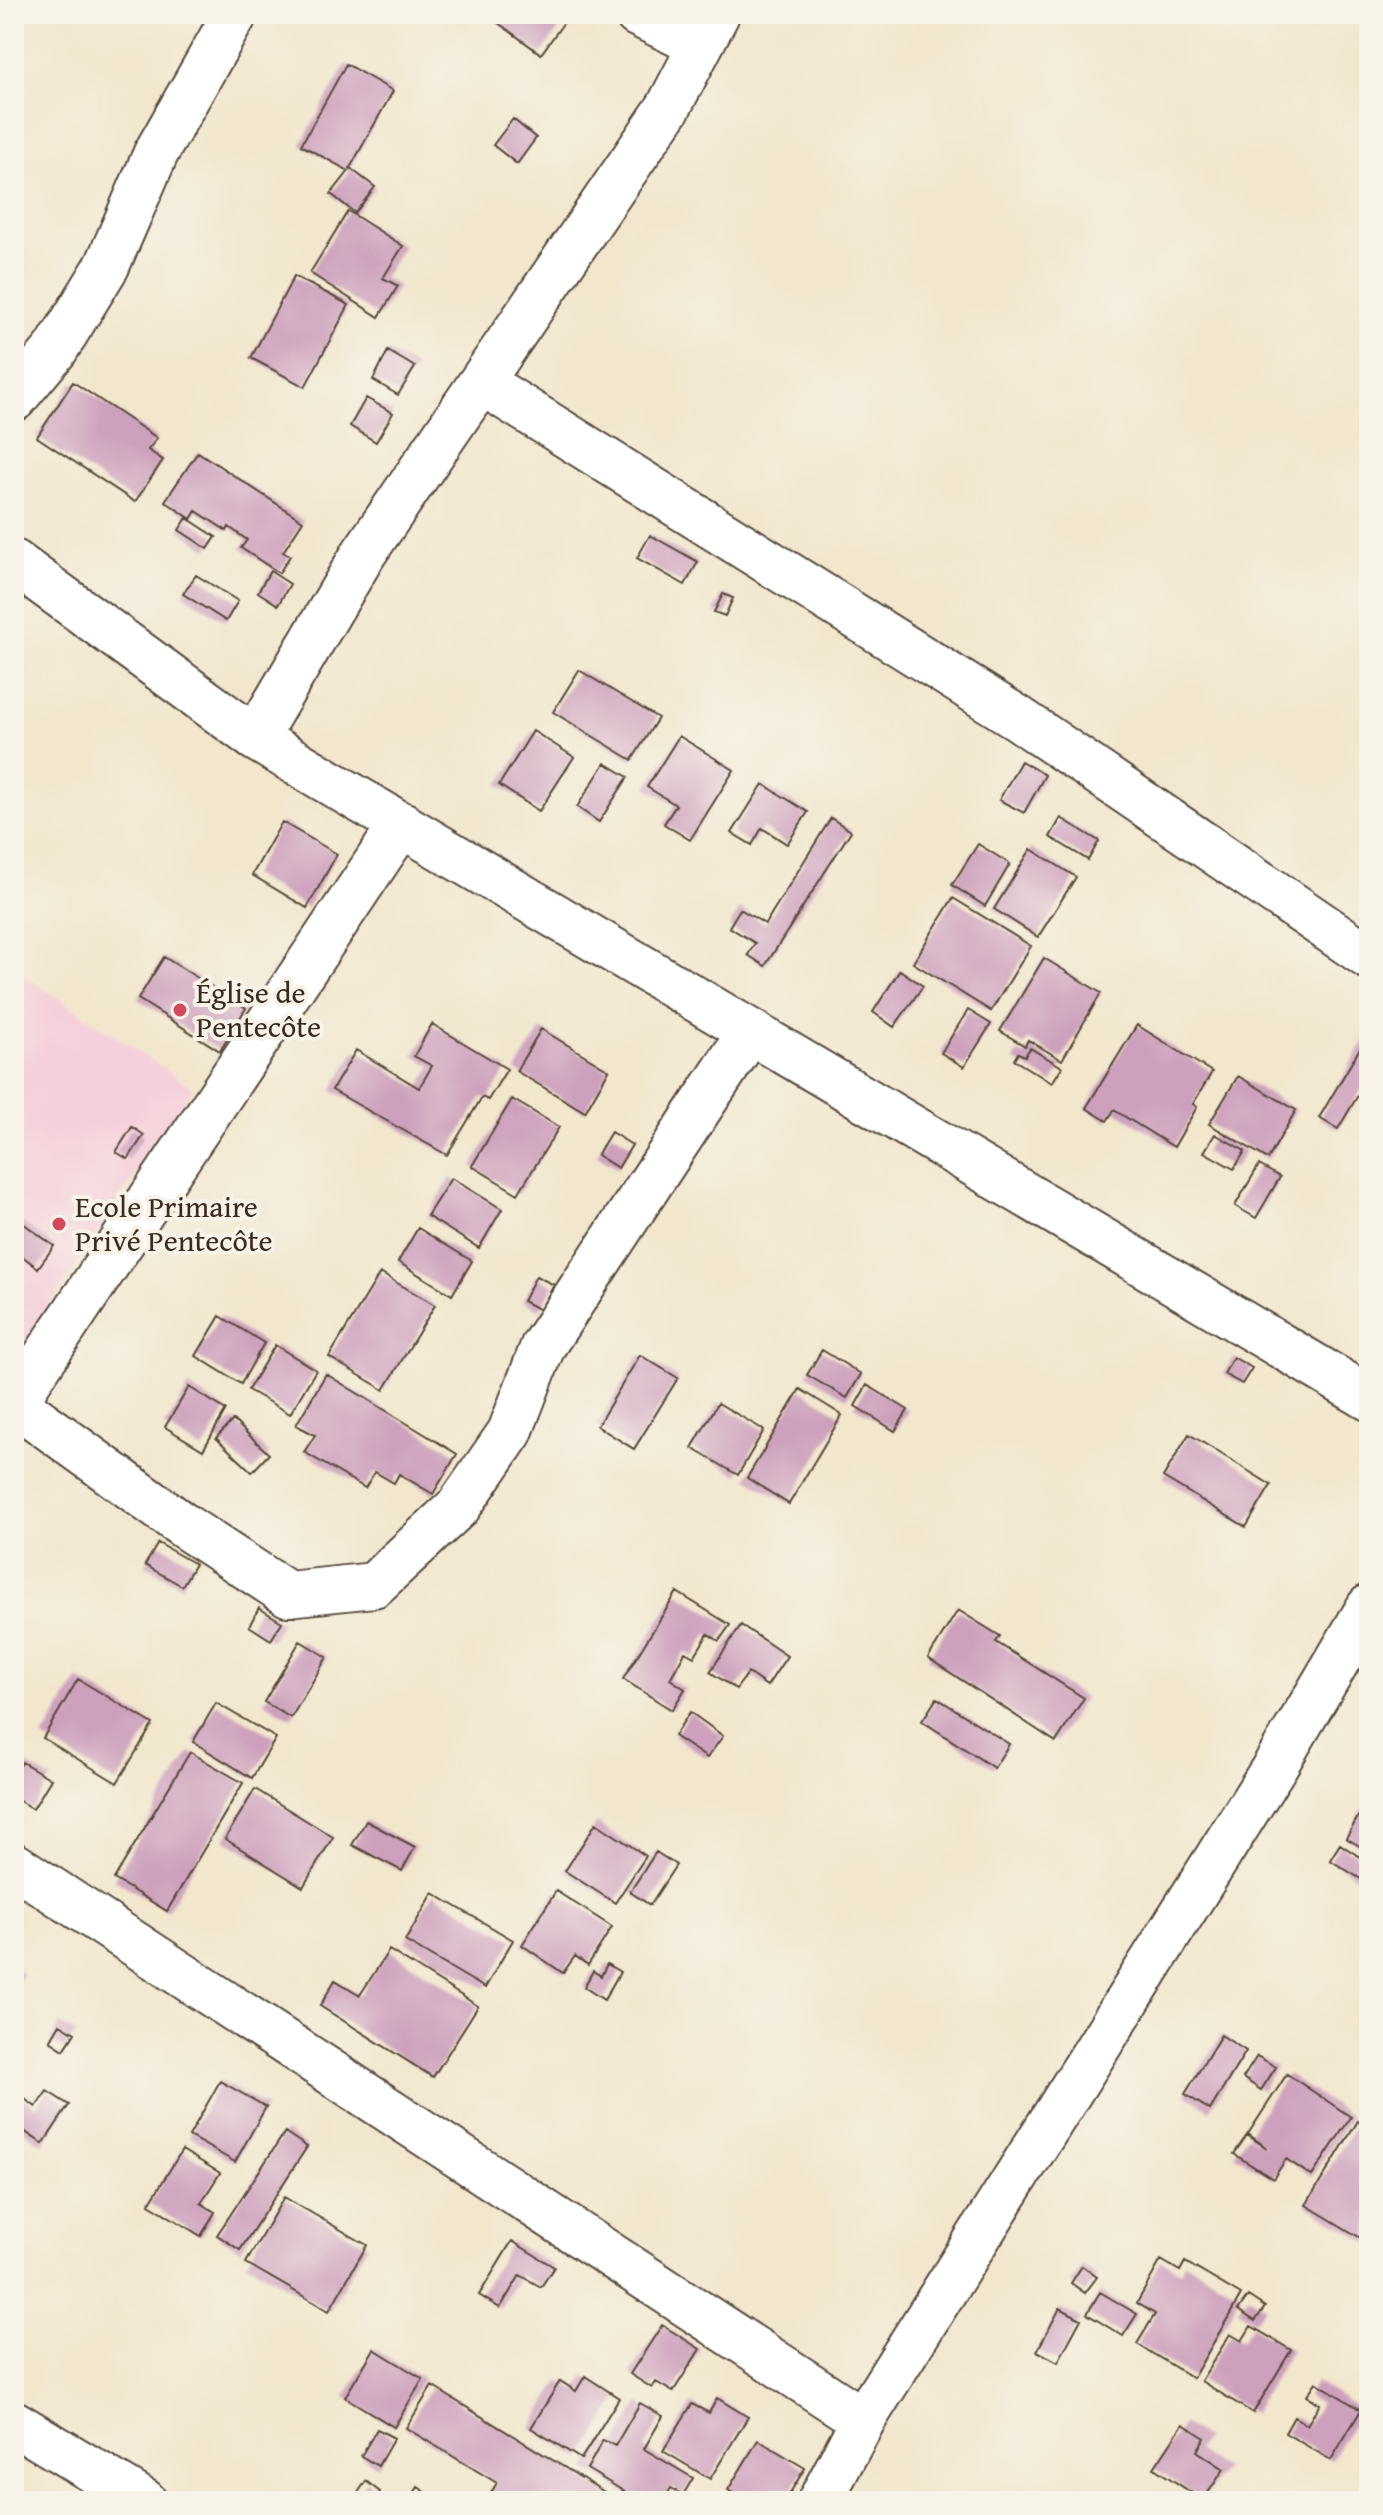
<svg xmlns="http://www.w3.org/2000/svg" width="1383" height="2515" viewBox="0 0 1383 2515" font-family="'Gentium Book Plus',serif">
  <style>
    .built { fill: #f5cfda }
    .building { fill: #cda1bd }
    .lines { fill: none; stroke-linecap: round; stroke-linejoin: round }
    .street-casing { stroke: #564638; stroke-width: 48 }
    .street { stroke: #fff; stroke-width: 44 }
    .poi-dot { fill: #d1495b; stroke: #f7f3e8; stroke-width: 3 }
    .labels { text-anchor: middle; stroke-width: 8; stroke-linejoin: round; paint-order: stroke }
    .poi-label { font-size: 30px; fill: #3b2a1e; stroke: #f7f3e8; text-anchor: start }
  </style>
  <rect width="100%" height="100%" fill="#f7f3e8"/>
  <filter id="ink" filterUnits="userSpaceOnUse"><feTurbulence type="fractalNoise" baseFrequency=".0125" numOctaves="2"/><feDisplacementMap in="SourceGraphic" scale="16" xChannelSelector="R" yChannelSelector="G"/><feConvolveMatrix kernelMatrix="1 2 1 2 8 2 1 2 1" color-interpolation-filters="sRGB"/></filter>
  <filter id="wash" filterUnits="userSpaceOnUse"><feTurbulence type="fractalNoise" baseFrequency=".006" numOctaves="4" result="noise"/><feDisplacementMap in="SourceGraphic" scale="32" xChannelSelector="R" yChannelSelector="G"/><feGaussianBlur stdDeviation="1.8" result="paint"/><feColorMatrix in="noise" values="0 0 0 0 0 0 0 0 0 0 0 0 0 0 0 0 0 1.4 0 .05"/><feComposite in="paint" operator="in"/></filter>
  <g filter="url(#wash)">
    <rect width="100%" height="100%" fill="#f2e6cd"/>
    <!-- built -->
    <path class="built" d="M 14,969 L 193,1088 L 14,1359 Z"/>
    <g id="blocks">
      <!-- building -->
      <path class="building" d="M 486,14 L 562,14 L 567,18 L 541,54 Z
        M 346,64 L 393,91 L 350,168 L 375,187 L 355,213 L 331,194 L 349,171 L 301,145 Z
        M 513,119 L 536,138 L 517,164 L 493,145 Z
        M 348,211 L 403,246 L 383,278 L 398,286 L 379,317 L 310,273 Z
        M 294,276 L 349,305 L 305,387 L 251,358 Z
        M 388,351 L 415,367 L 398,395 L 373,380 Z
        M 73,382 L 157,438 L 148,450 L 163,460 L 135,502 L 37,437 Z
        M 366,398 L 393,413 L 376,442 L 350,426 Z
        M 198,452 L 303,521 L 283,552 L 290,556 L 279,573 L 241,548 L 247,540 L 229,527 L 227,531 L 196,511 L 191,519 L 165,501 Z
        M 187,518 L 216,537 L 208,549 L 179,530 Z
        M 650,535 L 698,562 L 685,585 L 637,558 Z
        M 270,571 L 290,584 L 278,605 L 258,592 Z
        M 196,575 L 238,601 L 226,621 L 183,594 Z
        M 723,594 L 733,598 L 725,616 L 714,612 Z
        M 579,670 L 658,718 L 632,760 L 553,712 Z
        M 533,731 L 574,757 L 539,811 L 499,785 Z
        M 679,736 L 734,770 L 690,840 L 664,824 L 676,805 L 647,787 Z
        M 1021,761 L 1045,775 L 1024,813 L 999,800 Z
        M 605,763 L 628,777 L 599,822 L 577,807 Z
        M 763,784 L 808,812 L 787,844 L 762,828 L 752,845 L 732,833 Z
        M 831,818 L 851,831 L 765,966 L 748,955 L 755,943 L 729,927 L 740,909 L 765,924 Z
        M 1061,818 L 1099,841 L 1088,860 L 1050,837 Z
        M 282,822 L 337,854 L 307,908 L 252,875 Z
        M 978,844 L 1010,864 L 985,906 L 952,885 Z
        M 1031,849 L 1076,877 L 1038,937 L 994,909 Z
        M 953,898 L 1031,946 L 991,1011 L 913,963 Z
        M 164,957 L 246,1008 L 220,1051 L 138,999 Z
        M 1044,958 L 1101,993 L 1062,1060 L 1028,1040 L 1025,1046 L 1000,1031 Z
        M 900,970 L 923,986 L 894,1027 L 873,1012 Z
        M 968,1010 L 991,1024 L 964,1067 L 941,1053 Z
        M 432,1024 L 507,1069 L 488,1100 L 482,1097 L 447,1155 L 332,1090 L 356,1050 L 419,1088 L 432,1066 L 414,1056 Z
        M 1137,1025 L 1212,1072 L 1193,1104 L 1197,1107 L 1174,1147 L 1114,1110 L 1107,1121 L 1086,1108 Z
        M 541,1029 L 609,1070 L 585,1112 L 516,1071 Z
        M 1369,1033 L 1369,1077 L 1338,1129 L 1319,1118 Z
        M 1030,1048 L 1062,1067 L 1052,1083 L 1014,1060 L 1018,1053 L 1025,1056 Z
        M 1238,1076 L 1296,1110 L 1268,1159 L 1209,1124 Z
        M 512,1099 L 559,1127 L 518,1194 L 472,1166 Z
        M 132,1127 L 144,1135 L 128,1159 L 116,1152 Z
        M 611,1132 L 632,1145 L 618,1168 L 597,1155 Z
        M 1215,1134 L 1245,1151 L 1234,1169 L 1204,1152 Z
        M 1259,1165 L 1280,1177 L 1256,1218 L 1235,1206 Z
        M 451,1178 L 502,1209 L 479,1248 L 427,1216 Z
        M 16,1218 L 54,1246 L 38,1268 L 14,1250 Z
        M 418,1228 L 472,1261 L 452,1295 L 398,1262 Z
        M 380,1273 L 435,1305 L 384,1390 L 329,1357 Z
        M 536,1276 L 554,1285 L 540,1310 L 523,1301 Z
        M 220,1316 L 264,1343 L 241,1384 L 196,1356 Z
        M 275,1345 L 316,1370 L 290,1414 L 248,1390 Z
        M 822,1350 L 861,1374 L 847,1398 L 807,1375 Z
        M 640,1355 L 678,1378 L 634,1449 L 597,1426 Z
        M 1233,1357 L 1252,1368 L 1242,1384 L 1224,1374 Z
        M 326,1374 L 457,1454 L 433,1494 L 399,1474 L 394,1483 L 375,1472 L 365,1488 L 304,1452 L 315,1435 L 296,1425 Z
        M 867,1385 L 908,1410 L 895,1431 L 855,1406 Z
        M 189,1387 L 226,1410 L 203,1450 L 165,1427 Z
        M 800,1389 L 842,1415 L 789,1504 L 747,1478 Z
        M 718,1403 L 764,1430 L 738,1475 L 692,1448 Z
        M 233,1420 L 269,1454 L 252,1472 L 216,1438 Z
        M 1189,1434 L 1271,1485 L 1246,1527 L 1163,1477 Z
        M 158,1543 L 195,1564 L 182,1586 L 145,1565 Z
        M 677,1592 L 730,1625 L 719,1641 L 708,1634 L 694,1657 L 685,1652 L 670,1679 L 685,1689 L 672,1710 L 623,1679 Z
        M 259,1608 L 282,1622 L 271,1640 L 249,1626 Z
        M 958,1610 L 1000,1636 L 996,1642 L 1084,1698 L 1056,1742 L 928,1658 Z
        M 741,1625 L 787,1656 L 767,1686 L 748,1673 L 736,1689 L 710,1672 Z
        M 300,1641 L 327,1657 L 291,1718 L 264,1702 Z
        M 78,1679 L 153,1724 L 117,1783 L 43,1738 Z
        M 937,1698 L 1009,1744 L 994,1768 L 922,1721 Z
        M 216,1703 L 276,1738 L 252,1778 L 193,1742 Z
        M 690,1712 L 723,1736 L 707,1758 L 674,1736 Z
        M 190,1752 L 243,1783 L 167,1911 L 114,1879 Z
        M 22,1762 L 51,1779 L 33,1809 L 14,1798 L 14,1775 Z
        M 255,1789 L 333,1837 L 303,1887 L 225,1839 Z
        M 1369,1798 L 1369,1850 L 1368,1851 L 1346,1838 Z
        M 366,1821 L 415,1847 L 402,1871 L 352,1845 Z
        M 596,1823 L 646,1856 L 615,1903 L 565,1871 Z
        M 1340,1844 L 1369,1863 L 1369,1884 L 1330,1860 Z
        M 656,1852 L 676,1865 L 650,1905 L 630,1892 Z
        M 556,1891 L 612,1927 L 588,1965 L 575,1956 L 563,1973 L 522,1945 Z
        M 433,1893 L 513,1940 L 485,1988 L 405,1941 Z
        M 389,1950 L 478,2006 L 433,2077 L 320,2006 L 335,1980 L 360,1995 Z
        M 607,1964 L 620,1972 L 604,2000 L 584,1987 L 593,1971 L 601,1976 Z
        M 14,1967 L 23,1973 L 14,1988 Z
        M 60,2024 L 75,2033 L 64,2050 L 50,2041 Z
        M 1221,2035 L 1246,2051 L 1210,2110 L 1185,2094 Z
        M 1257,2056 L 1276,2067 L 1261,2090 L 1243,2078 Z
        M 1287,2074 L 1351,2117 L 1312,2176 L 1286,2159 L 1273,2179 L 1234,2154 L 1247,2135 L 1267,2148 L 1248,2134 Z
        M 220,2081 L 266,2107 L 235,2162 L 189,2136 Z
        M 47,2091 L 69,2105 L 43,2144 L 14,2124 L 14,2099 L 18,2094 L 36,2107 Z
        M 1358,2121 L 1369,2128 L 1369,2209 L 1362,2220 L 1369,2211 L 1369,2243 L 1306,2205 Z
        M 285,2132 L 307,2147 L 240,2250 L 217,2235 Z
        M 182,2150 L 220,2173 L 201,2203 L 215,2212 L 201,2236 L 149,2204 Z
        M 284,2197 L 367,2245 L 329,2311 L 246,2263 Z
        M 512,2241 L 554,2267 L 541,2287 L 520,2275 L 500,2308 L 479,2295 Z
        M 1161,2260 L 1180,2271 L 1185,2262 L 1241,2295 L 1193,2378 L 1137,2344 L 1155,2314 L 1137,2303 Z
        M 1082,2266 L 1097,2277 L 1085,2293 L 1071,2283 Z
        M 1100,2292 L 1137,2314 L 1123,2336 L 1087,2314 Z
        M 1248,2296 L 1265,2307 L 1255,2321 L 1238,2310 Z
        M 1060,2308 L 1081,2319 L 1058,2362 L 1037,2351 Z
        M 662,2325 L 700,2349 L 673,2392 L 656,2382 L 652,2388 L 630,2374 Z
        M 1251,2326 L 1291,2350 L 1253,2413 L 1201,2381 L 1230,2334 L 1242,2341 Z
        M 374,2349 L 423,2379 L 394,2427 L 345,2397 Z
        M 585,2376 L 619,2398 L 581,2459 L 531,2428 L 560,2381 L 576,2391 Z
        M 1316,2382 L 1361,2410 L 1331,2460 L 1285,2433 L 1294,2417 L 1307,2425 L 1320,2404 L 1307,2396 Z
        M 432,2386 L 611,2496 L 608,2501 L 494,2501 L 488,2497 L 497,2483 L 406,2428 Z
        M 717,2398 L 748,2417 L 710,2479 L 663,2451 L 692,2404 L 709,2413 Z
        M 640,2403 L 663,2416 L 644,2449 L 693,2478 L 683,2495 L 671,2488 L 663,2501 L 640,2501 L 587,2469 L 603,2440 L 615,2446 Z
        M 1183,2424 L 1205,2438 L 1197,2451 L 1224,2469 L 1203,2500 L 1154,2468 Z
        M 377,2429 L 394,2438 L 378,2466 L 361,2456 Z
        M 758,2440 L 805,2468 L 785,2501 L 747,2501 L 728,2490 Z
        M 366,2481 L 380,2492 L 374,2501 L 355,2497 Z
        M 418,2487 L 440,2501 L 409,2501 Z"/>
    </g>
  </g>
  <g filter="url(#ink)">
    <use href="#blocks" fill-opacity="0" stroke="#564638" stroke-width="2"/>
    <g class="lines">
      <!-- street casing -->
      <g class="street-casing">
        <path id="street" d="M 637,14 L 700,45
          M 481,382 L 668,108 L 717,14
          M 14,399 L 56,349 L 107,266 L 156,153 L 235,14
          M 14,562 L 255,738 L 1369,1398
          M 255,738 L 364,553 L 481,382 L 1018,718 L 1369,957
          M 14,1403 L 402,824
          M 16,1404 L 184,1526 L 288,1594 L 374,1585 L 459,1506 L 510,1432 L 543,1346 L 750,1032
          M 14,1865 L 863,2420
          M 14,2423 L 144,2501
          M 820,2501 L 863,2420 L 1275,1766 L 1369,1607"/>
      </g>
      <!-- street -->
      <use href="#street" class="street"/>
    </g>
  </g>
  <!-- markers -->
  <g class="poi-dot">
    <circle cx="180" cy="1010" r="8"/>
    <circle cx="59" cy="1224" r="8"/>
  </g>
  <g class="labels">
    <!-- poi labels -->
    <g class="poi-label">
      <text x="196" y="1003">Église de<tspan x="196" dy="34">Pentecôte</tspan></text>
      <text x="75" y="1217">Ecole Primaire<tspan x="75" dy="34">Privé Pentecôte</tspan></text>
    </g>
  </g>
  <!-- margin -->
  <rect width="1383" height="2515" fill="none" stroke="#f7f3e8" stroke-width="48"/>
</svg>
